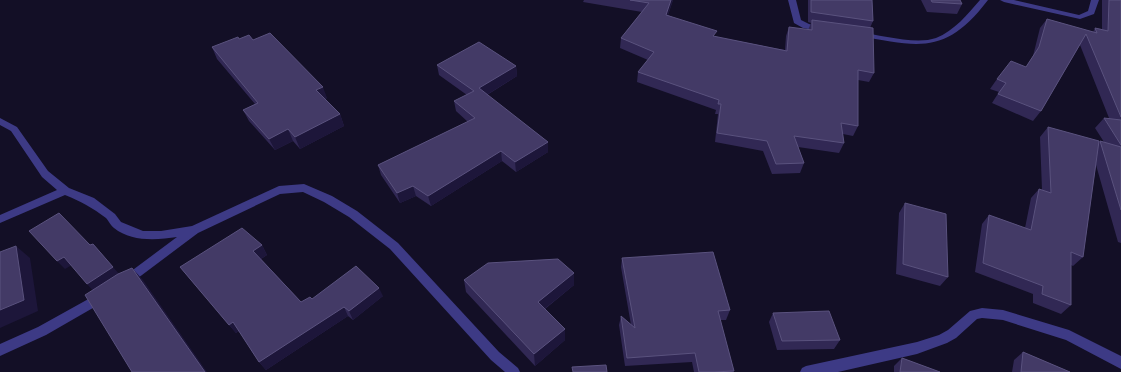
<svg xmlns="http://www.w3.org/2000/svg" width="1121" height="372" viewBox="0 0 1121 372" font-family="'Open Sans',sans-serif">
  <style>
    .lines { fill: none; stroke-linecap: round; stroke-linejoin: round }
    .minor { fill: #3d3a85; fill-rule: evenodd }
    .wall { fill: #312854 }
    .shaded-wall { fill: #1d163a }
    .building { fill: #433a66; stroke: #5a527e }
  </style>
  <rect width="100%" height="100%" fill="#130f26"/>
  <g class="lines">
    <!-- minor -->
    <path class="minor" d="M 788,0 L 796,0 L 801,20 L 809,24 L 824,28 L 824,32 L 803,28 L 794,23 Z
      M 980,0 L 988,0 C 946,55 920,47 859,36 L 855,34 L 859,32 C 880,35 916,45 936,38 C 954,31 968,14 980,0 Z
      M 1000,0 L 1014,0 L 1079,15 L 1088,11 L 1091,0 L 1099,0 L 1094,14 L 1080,19 L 1004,2 Z
      M 0,118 L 17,127 L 48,171 L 69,188 L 94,198 L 115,214 L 121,222 L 143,231 L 161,231 L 192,226 L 279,186 L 304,184 L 332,196 L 357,211 L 398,243 L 499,352 L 518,368 L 520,372 L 505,372 L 491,360 L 390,249 L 349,217 L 324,202 L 303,192 L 280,194 L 198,233 L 130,284 L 126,286 L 122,284 L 120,281 L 122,278 L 177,237 C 157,240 131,242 114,228 C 110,225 109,221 106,218 C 93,208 80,201 65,195 L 0,223 L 0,215 L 57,190 L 42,177 L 11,131 L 0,125 Z
      M 101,292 L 105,293 L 107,297 L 105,301 L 46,335 L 0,356 L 0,344 L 38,327 Z
      M 982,308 L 1003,310 L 1069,330 L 1121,356 L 1121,369 L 1066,340 L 1003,320 L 982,318 L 977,319 L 956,338 L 947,343 L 917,354 L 838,372 L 800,372 L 802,368 L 806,366 L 917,342 L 939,335 L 948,330 L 970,311 Z"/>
  </g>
  <!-- wall -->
  <path class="wall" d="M 584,0 L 673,0 L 668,15 L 716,37 L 785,50 L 786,36 L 789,27 L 808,30 L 811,23 L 808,22 L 808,0 L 872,0 L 873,21 L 870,28 L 874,73 L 869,82 L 858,80 L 858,126 L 853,136 L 843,134 L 844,143 L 839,153 L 798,147 L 804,163 L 800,173 L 772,174 L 763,151 L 715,142 L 718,114 L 715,114 L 716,110 L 637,82 L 638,72 L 648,60 L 620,48 L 621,38 L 642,12 L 583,2 Z
    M 921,0 L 960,0 L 962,4 L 957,14 L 927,12 Z
    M 1102,0 L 1121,0 L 1121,243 L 1118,242 L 1096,165 L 1083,257 L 1073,266 L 1071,265 L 1071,305 L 1061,314 L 1033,303 L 1033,294 L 975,272 L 982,224 L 989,215 L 1025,228 L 1031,198 L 1039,189 L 1042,190 L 1040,137 L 1048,127 L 1099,142 L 1100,141 L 1104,142 L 1095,128 L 1104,118 L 1109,118 L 1080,45 L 1041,111 L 1033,121 L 992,103 L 999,92 L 990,89 L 997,79 L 1026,67 L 1033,56 L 1040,28 L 1047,19 L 1093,32 L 1095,28 L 1102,29 Z
    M 239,39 L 253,40 L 327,98 L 325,99 L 340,114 L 344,126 L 300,149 L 293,141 L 275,150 L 249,121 L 243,110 L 255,104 L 217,59 L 212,47 Z
    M 437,65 L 516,66 L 517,76 L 487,95 L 548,142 L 548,152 L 516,172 L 502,161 L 431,206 L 416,196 L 400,203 L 381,175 L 378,165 L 468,122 L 456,111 L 454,101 L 467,95 L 439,75 Z
    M 905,203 L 948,277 L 940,286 L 896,274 L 899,213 Z
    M 262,245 L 267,255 L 261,259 L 301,302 L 312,299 L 383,296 L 353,320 L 348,316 L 266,370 L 259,362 L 239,331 L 236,333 L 180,267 Z
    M 622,258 L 730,310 L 726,320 L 720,320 L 734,371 L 733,372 L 694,372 L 692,362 L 625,366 L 619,325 L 621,316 L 631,325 L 621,267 Z
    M 464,280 L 574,285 L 545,309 L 565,340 L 535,366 L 466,292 Z
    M 773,313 L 840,340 L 834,349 L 777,350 L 769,322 Z
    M 1023,352 L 1070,372 L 1012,372 L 1014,360 Z
    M 902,358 L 940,372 L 894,372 L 894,366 Z"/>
  <!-- shaded-wall -->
  <path class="shaded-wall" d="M 671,0 L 673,0 L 665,24 L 666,15 Z
    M 516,66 L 517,76 L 480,99 L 479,88 Z
    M 323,87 L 327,98 L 320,102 L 316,90 Z
    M 340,114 L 344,126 L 300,149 L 295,137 Z
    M 288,129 L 293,141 L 275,150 L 269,139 Z
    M 548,142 L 548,152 L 516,172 L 515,162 Z
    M 501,151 L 502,161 L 431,206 L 428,196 Z
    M 413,186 L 416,196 L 400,203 L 397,193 Z
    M 93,244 L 120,275 L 94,292 L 87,284 Z
    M 262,245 L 267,255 L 259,260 L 253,251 Z
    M 16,246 L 30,258 L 38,311 L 0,328 L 0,310 Z
    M 64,257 L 72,265 L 65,269 L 57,261 Z
    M 132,268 L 143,280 L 207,372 L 205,372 Z
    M 574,273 L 574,285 L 538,314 L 538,302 Z
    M 379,288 L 383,296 L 353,320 L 349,311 Z
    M 344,307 L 348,316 L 266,370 L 259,362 Z
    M 233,322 L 239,331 L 236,333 L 229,325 Z
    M 565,329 L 565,340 L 535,366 L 534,354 Z"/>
  <!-- building -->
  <path class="building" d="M 630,0 L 671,0 L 666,15 L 717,31 L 713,36 L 787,51 L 789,27 L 812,30 L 812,20 L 873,28 L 874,73 L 858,70 L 858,126 L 841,123 L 844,143 L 794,136 L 804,163 L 776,164 L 767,141 L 717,133 L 721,104 L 718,104 L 719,100 L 638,72 L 654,52 L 621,38 L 649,3 Z
    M 811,0 L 872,0 L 873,21 L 811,12 Z
    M 931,0 L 960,0 L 962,4 L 932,2 Z
    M 1109,0 L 1121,0 L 1121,117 L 1086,34 L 1041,111 L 998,94 L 1006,83 L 997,79 L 1011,61 L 1026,67 L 1039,47 L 1047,19 L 1097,33 L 1095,28 L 1108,31 Z
    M 270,33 L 323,87 L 316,90 L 340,114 L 295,137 L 288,129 L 269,139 L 243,110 L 258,103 L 212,47 L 238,37 L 239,39 L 249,35 L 253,40 Z
    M 479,42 L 516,66 L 479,88 L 548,142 L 515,162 L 501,151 L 428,196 L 413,186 L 397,193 L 378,165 L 475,118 L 454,101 L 474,91 L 437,65 Z
    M 1104,118 L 1121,120 L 1121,145 Z
    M 1048,127 L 1099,141 L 1083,257 L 1071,252 L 1071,305 L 1042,294 L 1043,286 L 983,263 L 989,215 L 1031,230 L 1039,189 L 1051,193 Z
    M 1100,141 L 1121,147 L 1121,210 Z
    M 905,203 L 946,214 L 948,277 L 903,264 Z
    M 59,213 L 90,245 L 93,244 L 113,267 L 87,284 L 64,257 L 57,261 L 29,231 Z
    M 242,228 L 262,245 L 253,251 L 301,302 L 310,297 L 312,299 L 356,266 L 379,288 L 349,311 L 344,307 L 259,362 L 233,322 L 229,325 L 180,267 Z
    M 16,246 L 24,300 L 0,310 L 0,252 Z
    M 713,252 L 730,310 L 718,311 L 734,371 L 713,372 L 699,372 L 695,353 L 627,358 L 621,316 L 635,328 L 622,258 Z
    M 558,259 L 574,273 L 538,302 L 565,329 L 534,354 L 464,280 L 488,263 Z
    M 132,268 L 205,372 L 132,372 L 85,295 L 118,274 Z
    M 829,311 L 840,340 L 782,341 L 773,313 Z
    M 1023,352 L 1070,372 L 1021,372 Z
    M 902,358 L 940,372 L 900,372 Z
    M 606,365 L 607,372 L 573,372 L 572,367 Z"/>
</svg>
